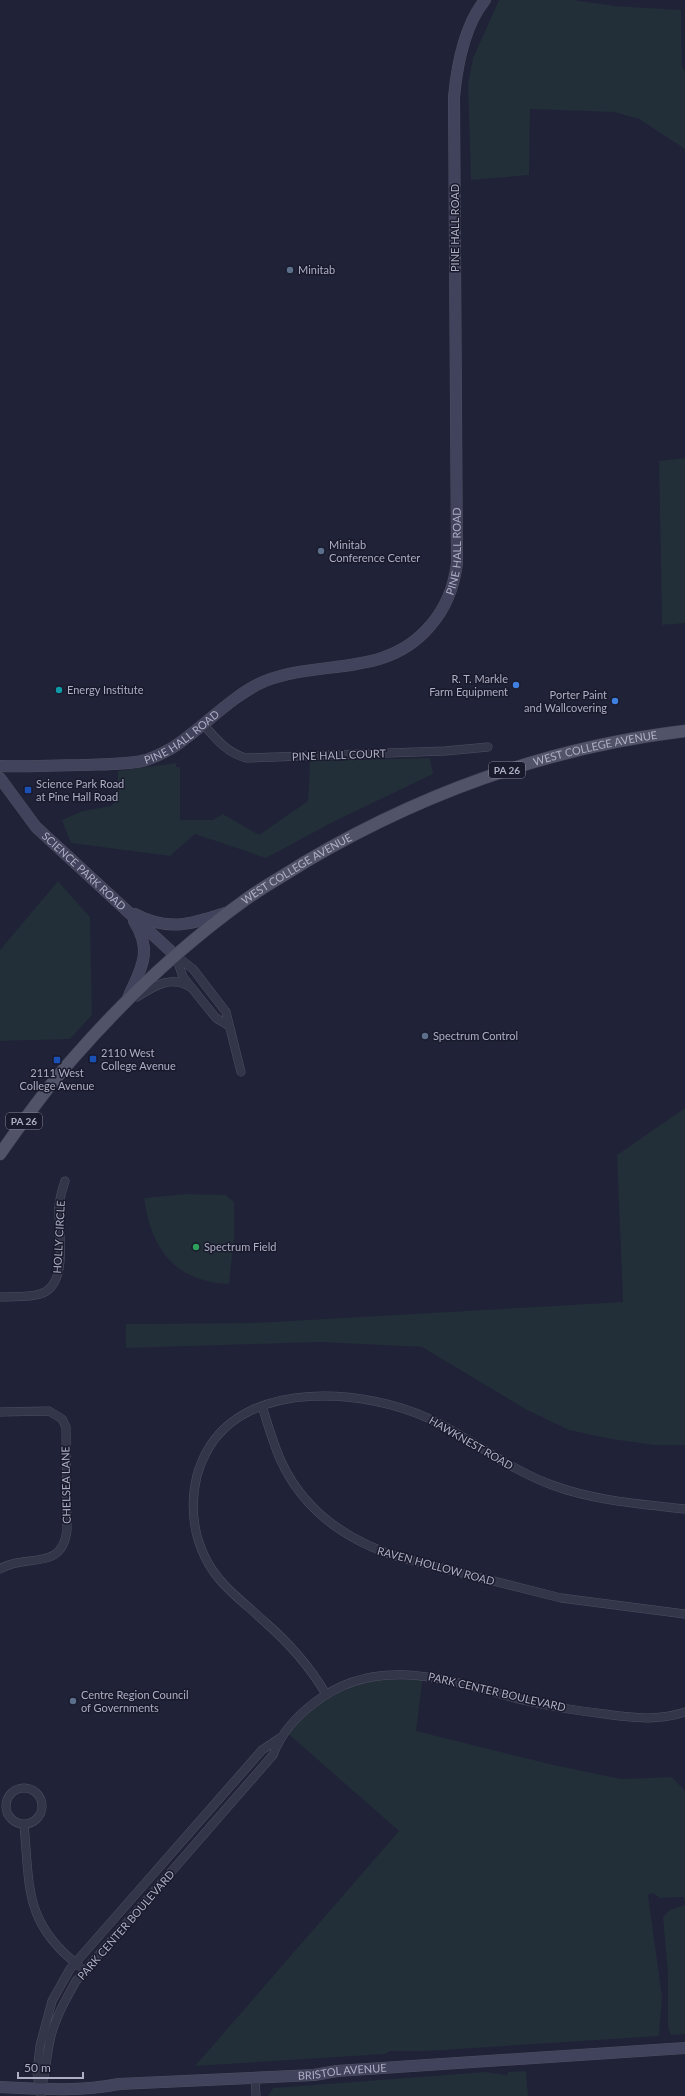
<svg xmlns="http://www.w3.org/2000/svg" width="685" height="2096" viewBox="0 0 685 2096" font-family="Lato,sans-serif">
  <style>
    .green { fill: #222e38 }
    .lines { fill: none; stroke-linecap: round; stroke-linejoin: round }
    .street-casing { stroke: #4e4f62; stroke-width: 9 }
    .secondary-casing { stroke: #4e4f62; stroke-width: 12 }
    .primary-casing { stroke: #3d3e51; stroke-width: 13 }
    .street { stroke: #333548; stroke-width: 8 }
    .secondary { stroke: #41425b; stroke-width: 11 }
    .primary { stroke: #515368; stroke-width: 12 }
    .service-dot { fill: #5c6f8a; stroke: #191a2c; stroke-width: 1.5 }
    .shop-dot { fill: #3f7fe0; stroke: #191a2c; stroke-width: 1.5 }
    .culture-dot { fill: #0f9aa8; stroke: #191a2c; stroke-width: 1.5 }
    .transit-dot { fill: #1a4fb4; stroke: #191a2c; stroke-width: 1.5 }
    .leisure-dot { fill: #2e9e5b; stroke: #191a2c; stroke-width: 1.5 }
    .labels { text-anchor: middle; stroke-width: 3; stroke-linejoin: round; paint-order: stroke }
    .shield { fill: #191a2c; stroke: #818296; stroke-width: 1 }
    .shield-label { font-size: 10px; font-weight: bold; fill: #aeaec4 }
    .street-label { font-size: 11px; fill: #aeaec4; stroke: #191a2c }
    .poi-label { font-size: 11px; fill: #aeaec4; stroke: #191a2c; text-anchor: start }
  </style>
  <rect width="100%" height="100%" fill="#202237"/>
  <!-- green -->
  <path class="green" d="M 499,0 L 573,0 L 615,6 L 681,10 L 682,66 L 685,71 L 685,149 L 639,119 L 614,112 L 530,109 L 529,175 L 471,180 L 468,84 L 473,58 Z
    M 685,458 L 685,623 L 662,625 L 659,461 Z
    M 430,758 L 433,774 L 333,822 L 266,858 L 195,834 L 170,856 L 71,843 L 62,820 L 83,811 L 111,806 L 118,798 L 118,771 L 176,763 L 176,767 L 180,767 L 180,820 L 213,820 L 223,814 L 259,835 L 308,801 L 310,761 Z
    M 58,881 L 90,917 L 92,1015 L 70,1039 L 0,1041 L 0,950 Z
    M 685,1108 L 685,1445 L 654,1445 L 611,1439 L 569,1430 L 527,1410 L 422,1347 L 320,1342 L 126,1348 L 126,1324 L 253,1323 L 623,1302 L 617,1155 Z
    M 187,1194 L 226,1195 L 234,1202 L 234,1238 L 229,1284 C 175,1282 151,1249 144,1198 Z
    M 423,1675 L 416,1731 L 554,1765 L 621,1779 L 672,1777 L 685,1791 L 685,1901 L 683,1897 L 660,1898 L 653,1893 L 648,1895 L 662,1997 L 659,2036 L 427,2051 L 390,2051 L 385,2054 L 195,2066 L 399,1831 L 285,1731 L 298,1716 L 354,1683 Z
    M 685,1905 L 685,2034 L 671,2035 L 668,2027 L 668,1974 L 663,1917 L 670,1910 Z
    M 526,2071 L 528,2096 L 268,2096 L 273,2088 L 486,2072 L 507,2075 L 508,2072 Z"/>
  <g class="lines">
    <!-- street casing -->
    <g class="street-casing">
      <path id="street" d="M 203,724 C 216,739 227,753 246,758 L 445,751 L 488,747
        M 176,956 L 193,969 L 226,1012 L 241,1072
        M 176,957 L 183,977 L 216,1018 L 228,1025
        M 137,997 C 154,986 171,975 190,987
        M 0,1297 C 12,1296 28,1298 40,1294 C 70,1285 58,1232 59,1208 C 59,1199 62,1190 65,1181
        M 262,1406 C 268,1425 273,1443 281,1461 C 305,1513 349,1542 402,1558 L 561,1598 L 685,1614
        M 0,1412 L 49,1411 L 62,1419 L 66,1427 L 67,1530 C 62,1572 27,1553 0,1569
        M 326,1694 C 310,1667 290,1644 266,1623 C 244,1602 218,1585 205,1557 C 189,1525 189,1483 207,1451 C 247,1378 367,1389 430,1419 C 472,1439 508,1469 552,1485 C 595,1501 641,1504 685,1509
        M6 1806a18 18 0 1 1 36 0a18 18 0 1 1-36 0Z
        M 24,1825 C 30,1888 24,1923 79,1966
        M 255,2077 L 256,2096
        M 41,2088 C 46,2073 46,2060 49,2045 C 53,2021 65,2001 76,1981 L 273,1755 C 282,1732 295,1718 314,1703 C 380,1651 455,1683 527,1701 C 553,1707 579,1711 605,1714 C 633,1718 658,1721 685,1712
        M 41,2096 L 37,2073 L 40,2046 L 52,2001 L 70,1969 L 262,1750 L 280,1738"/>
    </g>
    <!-- secondary casing -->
    <g class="secondary-casing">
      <g id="secondary">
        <path id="s1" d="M 0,766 C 27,767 54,765 81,765 C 101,764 122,765 142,761 C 152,759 163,753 172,748 C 203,728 232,695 265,681 C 322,659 386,678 430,626 C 446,608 454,587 457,563 L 454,97 C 457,65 464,26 485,0"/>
        <path id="s2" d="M 0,778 L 36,827 L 176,956"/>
        <path d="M 135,914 C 169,932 191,924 225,913"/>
        <path d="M 128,998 C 140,970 154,952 134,921"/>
        <path id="s3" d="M 0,2087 C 40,2089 79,2092 119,2084 L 314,2075 L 337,2071 L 685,2048"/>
      </g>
    </g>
    <!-- primary casing -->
    <g class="primary-casing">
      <g id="primary">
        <path id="s4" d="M 0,1154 C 24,1120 48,1086 76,1055 C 126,998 184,944 245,900 C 264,886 285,875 305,862 C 422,793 550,747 685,731"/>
      </g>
    </g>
    <!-- street -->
    <use href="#street" class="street"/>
    <!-- secondary -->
    <use href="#secondary" class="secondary"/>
    <!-- primary -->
    <use href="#primary" class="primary"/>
  </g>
  <!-- markers -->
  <g class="service-dot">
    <circle cx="290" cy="270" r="4"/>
    <circle cx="321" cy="551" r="4"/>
    <circle cx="425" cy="1036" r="4"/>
    <circle cx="73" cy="1701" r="4"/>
  </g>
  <g class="shop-dot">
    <circle cx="516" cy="685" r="4"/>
    <circle cx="615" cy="701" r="4"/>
  </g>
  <circle class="culture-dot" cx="59" cy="690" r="4"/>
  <g class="transit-dot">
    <rect x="24" y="786" width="8" height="8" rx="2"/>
    <rect x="89" y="1055" width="8" height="8" rx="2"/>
    <rect x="53" y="1056" width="8" height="8" rx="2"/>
  </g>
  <circle class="leisure-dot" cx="196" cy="1247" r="4"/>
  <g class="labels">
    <!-- shield labels -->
    <g class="shield">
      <rect x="489" y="762" width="36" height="16" rx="3"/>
      <rect x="6" y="1113" width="36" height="16" rx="3"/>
    </g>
    <g class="shield-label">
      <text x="507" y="774">PA 26</text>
      <text x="24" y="1125">PA 26</text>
    </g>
    <!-- street labels -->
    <g class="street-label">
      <text transform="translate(455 228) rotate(-90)" y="4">PINE HALL ROAD</text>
      <text dy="4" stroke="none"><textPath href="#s1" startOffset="549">PINE HALL ROAD</textPath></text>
      <text dy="4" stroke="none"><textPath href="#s1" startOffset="189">PINE HALL ROAD</textPath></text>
      <text dy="4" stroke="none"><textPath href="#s4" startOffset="739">WEST COLLEGE AVENUE</textPath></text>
      <text transform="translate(339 755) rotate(-2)" y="4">PINE HALL COURT</text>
      <text dy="4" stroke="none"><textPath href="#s4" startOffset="415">WEST COLLEGE AVENUE</textPath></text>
      <text dy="4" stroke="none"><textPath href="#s2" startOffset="126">SCIENCE PARK ROAD</textPath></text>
      <text transform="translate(59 1237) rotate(-87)" y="4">HOLLY CIRCLE</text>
      <text transform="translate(471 1443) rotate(30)" y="4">HAWKNEST ROAD</text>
      <text transform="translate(66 1485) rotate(-91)" y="4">CHELSEA LANE</text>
      <text transform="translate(436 1566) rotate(15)" y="4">RAVEN HOLLOW ROAD</text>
      <text transform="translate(497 1692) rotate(13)" y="4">PARK CENTER BOULEVARD</text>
      <text transform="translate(126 1925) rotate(-49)" y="4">PARK CENTER BOULEVARD</text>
      <text dy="4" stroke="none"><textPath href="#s3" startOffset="343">BRISTOL AVENUE</textPath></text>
    </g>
    <!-- poi labels -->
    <g class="poi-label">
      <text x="298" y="274">Minitab</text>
      <text x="329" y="549">Minitab<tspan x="329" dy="13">Conference Center</tspan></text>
      <text x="508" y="683" text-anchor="end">R. T. Markle<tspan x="508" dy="13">Farm Equipment</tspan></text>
      <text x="67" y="694">Energy Institute</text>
      <text x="607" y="699" text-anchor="end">Porter Paint<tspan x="607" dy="13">and Wallcovering</tspan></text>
      <text x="36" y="788">Science Park Road<tspan x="36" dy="13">at Pine Hall Road</tspan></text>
      <text x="433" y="1040">Spectrum Control</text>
      <text x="101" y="1057">2110 West<tspan x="101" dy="13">College Avenue</tspan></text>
      <text x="57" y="1077" text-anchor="middle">2111 West<tspan x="57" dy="13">College Avenue</tspan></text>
      <text x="204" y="1251">Spectrum Field</text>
      <text x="81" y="1699">Centre Region Council<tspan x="81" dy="13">of Governments</tspan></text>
    </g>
  </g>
  <!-- scale -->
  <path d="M18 2072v6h65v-6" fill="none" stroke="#aeaec4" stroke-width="2"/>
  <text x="24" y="2072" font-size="12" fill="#aeaec4" stroke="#191a2c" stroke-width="3" paint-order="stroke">50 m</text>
</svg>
